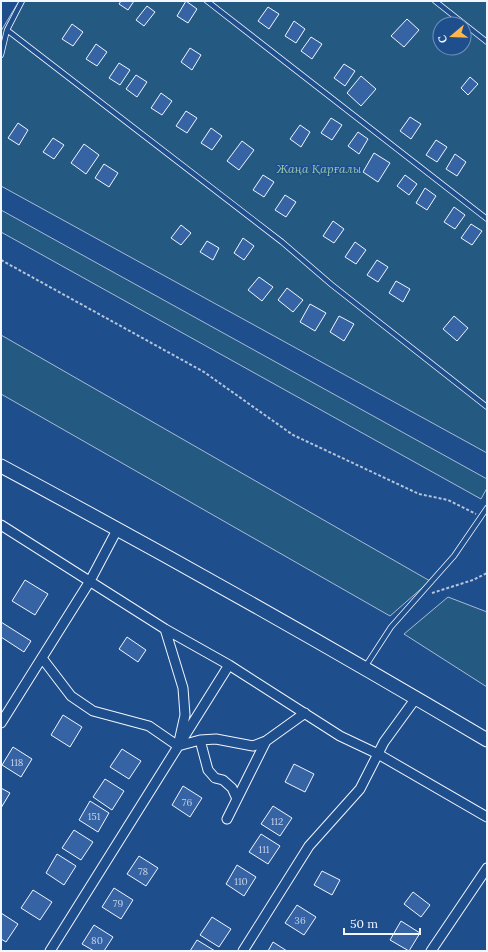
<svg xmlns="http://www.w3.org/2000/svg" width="488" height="952" viewBox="0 0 488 952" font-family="Lora,serif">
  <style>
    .green { fill: #245a82; stroke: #a8bbd7; fill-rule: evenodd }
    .building { fill: #3563a3; stroke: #f2f6ff }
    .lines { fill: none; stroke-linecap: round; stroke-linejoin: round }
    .lane-casing { stroke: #f2f6ff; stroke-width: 6 }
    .street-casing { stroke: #f2f6ff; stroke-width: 11 }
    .secondary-casing { stroke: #f2f6ff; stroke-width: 15 }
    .path { stroke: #b3c4dc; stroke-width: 2; stroke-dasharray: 3 2; stroke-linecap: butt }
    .lane { stroke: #1f4e8c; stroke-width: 4.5 }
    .street { stroke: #1f4e8c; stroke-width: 9 }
    .secondary { stroke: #1f4e8c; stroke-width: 13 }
    .labels { text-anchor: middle; stroke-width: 3; stroke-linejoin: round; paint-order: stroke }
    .number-label { font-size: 10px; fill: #c3d1e8 }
    .park-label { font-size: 12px; font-style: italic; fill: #97c8a6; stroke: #1f4e8c }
  </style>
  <rect width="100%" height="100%" fill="#1f4e8c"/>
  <!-- green -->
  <path class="green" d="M 19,1 L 487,1 L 487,453 L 1,186 L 1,31 ZM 440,24 L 464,24 L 464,48 L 440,48 Z
    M 1,210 L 487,479 L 487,488 L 481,499 L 1,232 Z
    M 1,335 L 430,581 L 390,616 L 1,394 Z
    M 448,597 L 487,612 L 487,687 L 404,634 Z"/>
  <!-- building -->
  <path class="building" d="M 121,1 L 134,1 L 128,10 L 119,4 Z
    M 186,1 L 197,9 L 188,23 L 177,16 Z
    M 147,6 L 155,12 L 144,26 L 136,20 Z
    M 268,7 L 279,14 L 269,29 L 258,21 Z
    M 407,19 L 419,30 L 404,47 L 391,36 Z
    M 294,21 L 305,29 L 296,43 L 285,36 Z
    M 72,24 L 83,32 L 73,46 L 62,39 Z
    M 311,37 L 322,44 L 312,59 L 301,51 Z
    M 96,44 L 107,52 L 97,66 L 86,59 Z
    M 190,48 L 201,55 L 192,70 L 181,62 Z
    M 119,63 L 130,70 L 120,85 L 109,78 Z
    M 344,64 L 355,71 L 345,86 L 334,78 Z
    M 136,75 L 147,82 L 137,97 L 126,89 Z
    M 361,76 L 376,89 L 361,106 L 347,93 Z
    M 470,77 L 478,84 L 468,95 L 461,88 Z
    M 161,93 L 172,101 L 162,115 L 151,108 Z
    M 186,111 L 197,118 L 187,133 L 176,126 Z
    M 410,117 L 421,124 L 411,139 L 400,131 Z
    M 331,118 L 342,125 L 332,140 L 321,133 Z
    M 18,123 L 28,130 L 19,145 L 8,138 Z
    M 300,125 L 310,132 L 301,147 L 290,139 Z
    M 211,128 L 222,136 L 212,150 L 201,143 Z
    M 358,132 L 368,139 L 359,154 L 348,146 Z
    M 53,138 L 64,145 L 54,159 L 43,152 Z
    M 436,140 L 447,147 L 437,162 L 426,155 Z
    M 242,141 L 254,150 L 239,170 L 227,161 Z
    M 84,144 L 99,155 L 86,174 L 71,163 Z
    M 374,153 L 390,163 L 378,182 L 363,172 Z
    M 455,154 L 466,162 L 457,176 L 446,169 Z
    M 104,164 L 118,173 L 109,187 L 95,178 Z
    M 263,175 L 274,182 L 264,197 L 253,190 Z
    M 405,175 L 417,184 L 409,195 L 397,186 Z
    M 425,188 L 436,196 L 427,210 L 416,203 Z
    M 285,195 L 296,202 L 286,217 L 275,210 Z
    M 454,207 L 465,215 L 455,229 L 444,222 Z
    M 333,221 L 344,229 L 334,243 L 323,236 Z
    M 471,224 L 482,231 L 472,245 L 461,238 Z
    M 181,225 L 191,233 L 181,245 L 171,238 Z
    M 243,238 L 254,246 L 244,260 L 234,253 Z
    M 207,241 L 219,248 L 213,260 L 200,252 Z
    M 355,242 L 366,250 L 356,264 L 345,257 Z
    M 377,260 L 388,267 L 378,282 L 367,275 Z
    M 259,277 L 273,287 L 262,301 L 248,290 Z
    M 396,281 L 410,289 L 403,302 L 389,293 Z
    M 287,288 L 303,300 L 293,312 L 278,300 Z
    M 310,304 L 326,313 L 315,331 L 300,322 Z
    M 339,316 L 354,324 L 344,341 L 330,332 Z
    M 454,316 L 468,328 L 457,341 L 443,329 Z
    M 25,580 L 48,594 L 35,615 L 12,601 Z
    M 1,622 L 31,641 L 24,652 L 1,637 Z
    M 127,637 L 146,650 L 138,662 L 119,649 Z
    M 63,715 L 82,727 L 70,747 L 51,735 Z
    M 13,747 L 32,759 L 21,777 L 2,765 Z
    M 122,749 L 141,761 L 129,779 L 110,767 Z
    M 294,764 L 314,774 L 305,792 L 285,782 Z
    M 105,779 L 124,791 L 112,810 L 93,797 Z
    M 183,786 L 202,798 L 190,817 L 172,805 Z
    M 1,788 L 10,793 L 1,808 Z
    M 90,801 L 109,813 L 98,832 L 79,820 Z
    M 273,806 L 292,818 L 280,836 L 261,824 Z
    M 74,830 L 93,842 L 81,860 L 62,848 Z
    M 261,834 L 280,846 L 268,864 L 249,852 Z
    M 57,854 L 76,866 L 64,885 L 46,873 Z
    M 139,856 L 158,868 L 146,886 L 127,874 Z
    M 237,865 L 256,877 L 244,896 L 226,884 Z
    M 322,871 L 340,880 L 332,895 L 314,885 Z
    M 114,888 L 133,900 L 121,919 L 102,907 Z
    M 33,890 L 52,902 L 40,920 L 21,908 Z
    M 413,892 L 430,905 L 421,917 L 404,904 Z
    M 297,905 L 316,917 L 304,935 L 285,923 Z
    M 1,913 L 18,924 L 6,942 L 1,939 Z
    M 212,917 L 231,929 L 219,947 L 200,935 Z
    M 401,921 L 420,933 L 409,951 L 390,940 Z
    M 94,925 L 113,937 L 104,951 L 94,951 L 82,944 Z
    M 197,940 L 215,951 L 190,951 Z
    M 273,942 L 287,951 L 268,951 Z"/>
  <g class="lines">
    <!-- lane casing -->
    <g class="lane-casing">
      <path id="lane" d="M 207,1 L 487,219
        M 435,1 L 487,42
        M 7,30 L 282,242 L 332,285 L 487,407
        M 1,55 L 7,30 L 22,1
        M 365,667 L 391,627 L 454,556 L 487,508"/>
    </g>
    <!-- street casing -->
    <g class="street-casing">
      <path id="street" d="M 1,525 L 165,629 L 229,665 L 340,736 L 378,754 L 487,817
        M 165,629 L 183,688 L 185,715 L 178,746 L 200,740 L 216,739 L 253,746 L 266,741 L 305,713
        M 42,658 L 71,696 L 93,711 L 149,726 L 178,746
        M 1,723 L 90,581 L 118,528
        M 200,740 L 208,770 L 215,778 L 223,780 L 232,788 L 237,799
        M 227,819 L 266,741
        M 50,951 L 229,665
        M 243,951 L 309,846 L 360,789 L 384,742 L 416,698
        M 431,951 L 487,868"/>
    </g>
    <!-- secondary casing -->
    <g class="secondary-casing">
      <path id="secondary" d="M 1,466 C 165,554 327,645 487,740"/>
    </g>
    <!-- path -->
    <path class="path" d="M 1,260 L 204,372 L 293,435 L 419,494 L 448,500 L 476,514
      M 432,593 L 473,580 L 487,573"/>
    <!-- lane -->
    <use href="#lane" class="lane"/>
    <!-- street -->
    <use href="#street" class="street"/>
    <!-- secondary -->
    <use href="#secondary" class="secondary"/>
  </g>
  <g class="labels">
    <!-- number labels -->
    <g class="number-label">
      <text x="17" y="766">118</text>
      <text x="187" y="806">76</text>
      <text x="94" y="820">151</text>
      <text x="277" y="825">112</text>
      <text x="264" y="853">111</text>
      <text x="143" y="875">78</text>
      <text x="241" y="885">110</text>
      <text x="118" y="907">79</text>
      <text x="300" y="924">36</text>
      <text x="97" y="944">80</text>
    </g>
    <!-- park labels -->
    <g class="park-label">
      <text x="319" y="173">Жаңа Қарғалы</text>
    </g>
  </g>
  <!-- border -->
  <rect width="488" height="952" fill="none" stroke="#f2f6ff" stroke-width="4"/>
  <!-- north arrow -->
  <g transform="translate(452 36) rotate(251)"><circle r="19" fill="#1f4e8c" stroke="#7391ba"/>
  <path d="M0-3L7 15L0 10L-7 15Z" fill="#ffb74d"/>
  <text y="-6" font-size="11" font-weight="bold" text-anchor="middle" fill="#f2f6ff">С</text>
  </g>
  <!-- scale -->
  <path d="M344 928v6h76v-6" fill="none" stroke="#f2f6ff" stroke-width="2"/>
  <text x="350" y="928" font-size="12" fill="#f2f6ff" stroke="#1f4e8c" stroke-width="3" paint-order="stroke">50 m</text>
</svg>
